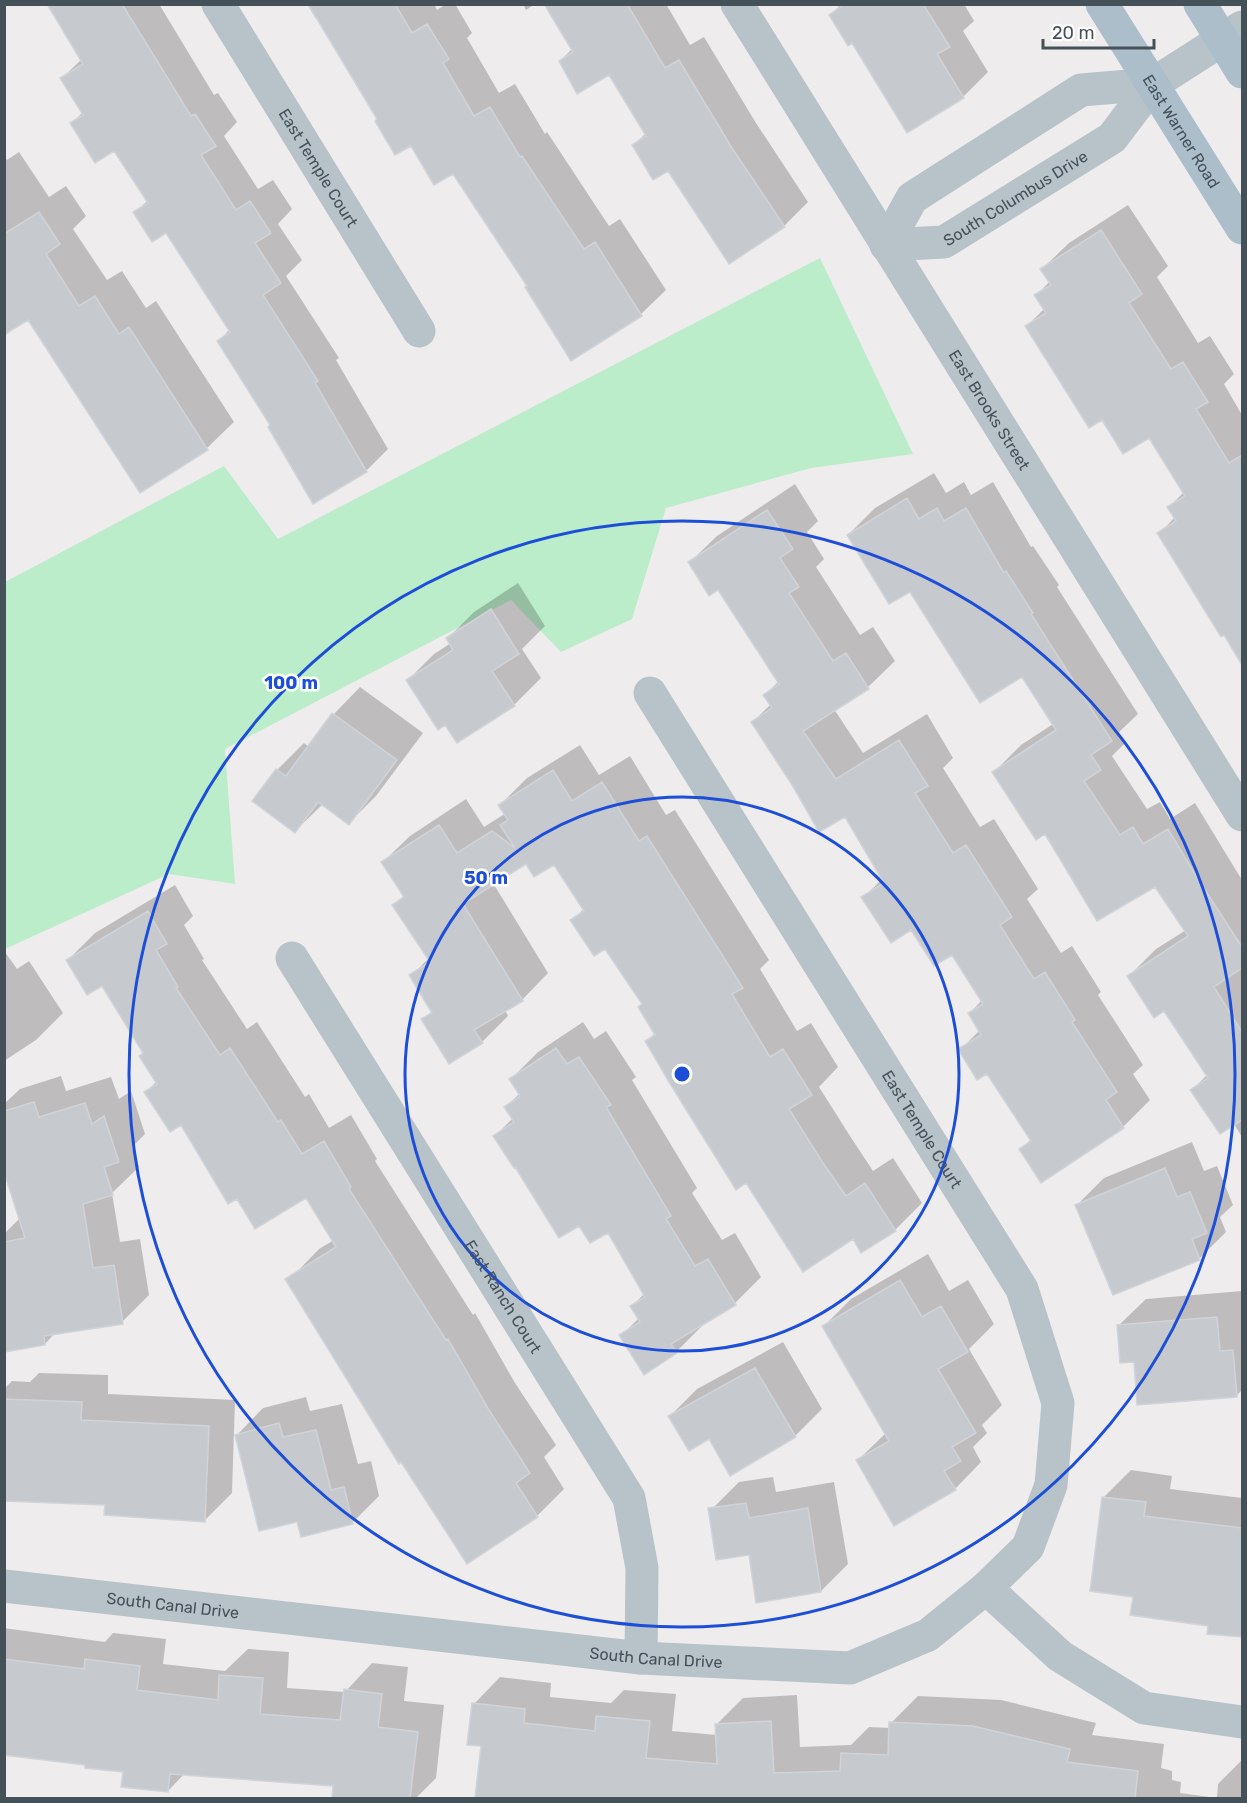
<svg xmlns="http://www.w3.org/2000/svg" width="1247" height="1803" viewBox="0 0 1247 1803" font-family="Rubik,sans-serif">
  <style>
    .green { fill: #bbedca }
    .shadow { fill: #0003 }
    .building { fill: #c6cacf; stroke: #d0d3d8; stroke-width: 1.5 }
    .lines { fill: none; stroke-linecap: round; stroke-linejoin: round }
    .minor { stroke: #b8c2c9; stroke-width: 33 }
    .major { stroke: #adbecb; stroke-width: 33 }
    .ring { fill: none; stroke: #1d4ed8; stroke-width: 3 }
    .labels { text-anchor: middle; stroke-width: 5; stroke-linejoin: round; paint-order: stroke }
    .street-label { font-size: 16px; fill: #455159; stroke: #fff }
    .centre { fill: #1d4ed8; stroke: #fff; stroke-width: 3 }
    .ring-label { font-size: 18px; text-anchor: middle; font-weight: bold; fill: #1d4ed8; stroke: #fff; stroke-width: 5; stroke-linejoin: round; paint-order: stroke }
  </style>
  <rect width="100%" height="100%" fill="#efeced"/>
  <!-- green -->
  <path class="green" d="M 820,258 L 913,454 L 811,468 L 666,508 L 632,619 L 561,652 L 511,600 L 225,749 L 235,884 L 169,874 L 5,949 L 5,582 L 224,466 L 278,539 Z"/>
  <!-- shadow -->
  <path class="shadow" d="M 49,4 L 159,4 L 214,95 L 218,93 L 237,122 L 224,136 L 258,189 L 273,180 L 292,209 L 278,224 L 302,260 L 286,276 L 339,358 L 336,360 L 388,449 L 366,471 L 313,502 L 272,425 L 219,341 L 230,329 L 166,231 L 135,213 L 148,200 L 115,149 L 72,123 L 83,112 L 62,78 L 82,59 Z
    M 307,4 L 434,4 L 437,10 L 446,4 L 455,4 L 472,33 L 467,38 L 499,93 L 515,84 L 545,134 L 547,132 L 609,226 L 620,219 L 666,290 L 641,314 L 572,358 L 529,285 L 454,172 L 411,144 L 379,119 L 318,18 L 316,19 Z
    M 523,4 L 535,4 L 526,10 Z
    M 546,4 L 666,4 L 690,45 L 704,37 L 756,123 L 808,202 L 784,226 L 668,169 L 634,145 L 646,133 L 609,73 L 560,61 L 572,49 Z
    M 841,4 L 964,4 L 974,21 L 963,31 L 988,72 L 963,97 L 853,41 L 831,15 Z
    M 19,152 L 49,197 L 66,186 L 86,216 L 73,229 L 107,280 L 122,271 L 146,308 L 156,301 L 234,422 L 207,448 L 28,318 L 4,333 L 4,156 L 7,160 Z
    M 1128,205 L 1168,266 L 1157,277 L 1198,343 L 1210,336 L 1234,374 L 1224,384 L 1242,415 L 1242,663 L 1159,534 L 1175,517 L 1169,507 L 1184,492 L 1149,436 L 1103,418 L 1027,326 L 1045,308 L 1036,296 L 1050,281 L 1042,269 L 1069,243 Z
    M 934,473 L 946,493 L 964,482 L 971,495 L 993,482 L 1031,547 L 1033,546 L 1059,585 L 1057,587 L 1138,714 L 1119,732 L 1126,742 L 1112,756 L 1147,809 L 1160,802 L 1170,819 L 1195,803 L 1242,880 L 1242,1137 L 1234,1124 L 1192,1090 L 1208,1074 L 1165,1009 L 1129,976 L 1156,949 L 1186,930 L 1155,885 L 1046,832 L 994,772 L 1021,745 L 1053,724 L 1023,675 L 910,590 L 848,535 L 875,508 Z
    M 795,484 L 818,521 L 807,532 L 824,559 L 816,567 L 860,635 L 873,627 L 895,661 L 868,687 L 834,709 L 863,753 L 927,714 L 953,758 L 943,768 L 980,827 L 994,819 L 1038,889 L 1027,899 L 1061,953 L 1072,946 L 1101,992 L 1098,995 L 1143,1065 L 1133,1074 L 1150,1100 L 1123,1127 L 1021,1149 L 1031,1139 L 988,1072 L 960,1050 L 980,1030 L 970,1013 L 982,1000 L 952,953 L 863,898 L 883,878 L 845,815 L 793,784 L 753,722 L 771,704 L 765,695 L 779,681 L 719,588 L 690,562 L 717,536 Z
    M 518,583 L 545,626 L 522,649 L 541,678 L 514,705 L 446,723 L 407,681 L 434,654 L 451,643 L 448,638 L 474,612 Z
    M 360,687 L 423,733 L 376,796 L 349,823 L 323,804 L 295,831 L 254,800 L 277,770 L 304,743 L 309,747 L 334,714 Z
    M 580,745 L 599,775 L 630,756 L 666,815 L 675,810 L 769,960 L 760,969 L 797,1031 L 811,1023 L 838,1067 L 819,1087 L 850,1136 L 873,1171 L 893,1158 L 922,1203 L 895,1230 L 853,1237 L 747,1181 L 647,1041 L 655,1033 L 643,1004 L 606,947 L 572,920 L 584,909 L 554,863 L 526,862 L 493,883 L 548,973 L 522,1000 L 505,1010 L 508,1016 L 482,1042 L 423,1020 L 432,1011 L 411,976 L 429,958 L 394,905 L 405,895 L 383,862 L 410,836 L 466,799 L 484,827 L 506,813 L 500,805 L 527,778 Z
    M 175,885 L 193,916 L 184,925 L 204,959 L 202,960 L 247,1029 L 257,1022 L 305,1097 L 309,1094 L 329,1128 L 351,1115 L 377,1159 L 375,1161 L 473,1315 L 475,1313 L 515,1383 L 556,1445 L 544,1457 L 564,1489 L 537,1516 L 467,1562 L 292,1277 L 319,1249 L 334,1240 L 306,1196 L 182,1123 L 146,1092 L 157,1081 L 144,1053 L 103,984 L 68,960 L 95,933 Z
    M 5,952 L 17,969 L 29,961 L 63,1013 L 36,1040 L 4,1061 Z
    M 583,1022 L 594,1039 L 606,1031 L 636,1077 L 632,1080 L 697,1188 L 692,1193 L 722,1240 L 735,1233 L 761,1277 L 735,1303 L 702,1324 L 703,1325 L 676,1352 L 621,1336 L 639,1318 L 632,1306 L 645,1293 L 608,1231 L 580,1224 L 495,1136 L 513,1118 L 506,1107 L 520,1093 L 511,1079 L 538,1052 Z
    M 61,1076 L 66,1091 L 111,1077 L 119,1099 L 131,1091 L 145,1134 L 132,1147 L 139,1167 L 112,1193 L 120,1242 L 140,1239 L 149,1295 L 122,1322 L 55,1333 L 45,1344 L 4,1347 L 4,1234 L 20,1218 L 4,1150 L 4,1104 L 20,1089 Z
    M 1192,1142 L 1204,1171 L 1217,1166 L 1233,1205 L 1220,1217 L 1226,1232 L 1200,1258 L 1114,1293 L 1077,1205 L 1104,1178 Z
    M 928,1254 L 949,1291 L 968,1280 L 994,1324 L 969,1349 L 1002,1405 L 982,1425 L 987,1433 L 973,1447 L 981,1462 L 955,1489 L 858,1460 L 886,1433 L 824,1326 L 851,1299 Z
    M 1242,1291 L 1242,1390 L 1236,1396 L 1135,1360 L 1119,1325 L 1146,1299 Z
    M 783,1342 L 822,1409 L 795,1436 L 709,1437 L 670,1416 L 697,1389 Z
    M 39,1373 L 108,1375 L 108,1394 L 235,1400 L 232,1493 L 205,1520 L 106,1503 L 4,1501 L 4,1389 L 12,1381 L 30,1382 Z
    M 306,1397 L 310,1411 L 342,1404 L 358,1464 L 371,1461 L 379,1496 L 352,1523 L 299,1520 L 237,1435 L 263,1408 Z
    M 1131,1470 L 1172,1476 L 1170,1489 L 1242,1498 L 1242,1636 L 1209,1633 L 1209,1625 L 1134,1596 L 1104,1497 Z
    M 773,1477 L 776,1492 L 834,1482 L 848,1564 L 821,1591 L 750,1553 L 712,1509 L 739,1482 Z
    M 4,1628 L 105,1642 L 113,1633 L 166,1639 L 163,1664 L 225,1671 L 248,1649 L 289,1652 L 287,1688 L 345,1692 L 372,1663 L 408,1667 L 404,1701 L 444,1705 L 436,1778 L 416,1798 L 349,1798 L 333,1797 L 335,1785 L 185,1773 L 168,1791 L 125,1771 L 87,1764 L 4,1754 Z
    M 500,1677 L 551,1683 L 550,1697 L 611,1703 L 624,1690 L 676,1694 L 672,1731 L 717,1735 L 716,1725 L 743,1698 L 797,1695 L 800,1747 L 851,1745 L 869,1727 L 890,1728 L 891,1723 L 918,1696 L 1001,1700 L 1096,1723 L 1092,1735 L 1164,1744 L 1161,1768 L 1172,1771 L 1172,1780 L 1181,1782 L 1180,1793 L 1217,1798 L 1218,1784 L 1242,1760 L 1242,1798 L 477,1798 L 483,1745 L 474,1704 Z"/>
  <!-- building -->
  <path class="building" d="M 47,4 L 122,4 L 191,116 L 195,114 L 216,146 L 201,155 L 236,210 L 250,201 L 271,233 L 255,243 L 281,283 L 263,295 L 318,381 L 315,383 L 367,472 L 313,504 L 268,427 L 270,425 L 217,341 L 230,332 L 166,233 L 152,242 L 133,212 L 148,203 L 114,151 L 95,163 L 70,123 L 83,115 L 60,78 L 83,64 Z
    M 308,4 L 395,4 L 412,33 L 427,24 L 449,59 L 443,63 L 474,116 L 490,107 L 520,157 L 522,156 L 584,249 L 595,242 L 642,316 L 571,361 L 525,287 L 527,286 L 453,174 L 434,185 L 411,146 L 395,155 L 375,121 L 377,119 Z
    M 544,4 L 627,4 L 665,68 L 679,60 L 732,148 L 785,227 L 729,264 L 668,171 L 653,180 L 632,145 L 646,136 L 609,75 L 577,94 L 559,61 L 573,52 Z
    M 845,4 L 923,4 L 950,47 L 937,54 L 964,98 L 907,133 L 852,43 L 848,46 L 829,15 Z
    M 39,212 L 60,244 L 46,254 L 79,306 L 95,296 L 119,334 L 129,327 L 208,450 L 140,493 L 28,320 L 4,335 L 4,234 Z
    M 1101,230 L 1142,294 L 1129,303 L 1171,369 L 1183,362 L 1208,402 L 1196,409 L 1229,463 L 1242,455 L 1242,665 L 1224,635 L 1221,637 L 1157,533 L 1176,521 L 1167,507 L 1185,496 L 1149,438 L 1123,454 L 1102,420 L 1089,428 L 1025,326 L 1046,313 L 1034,295 L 1051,285 L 1040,269 Z
    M 907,498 L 919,519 L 937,508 L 944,521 L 966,508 L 1004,573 L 1006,571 L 1033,613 L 1031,614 L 1112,741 L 1091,755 L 1101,770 L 1084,781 L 1120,835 L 1133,827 L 1143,844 L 1168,829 L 1198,879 L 1242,947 L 1242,968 L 1214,987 L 1242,1032 L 1242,1120 L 1220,1134 L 1190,1090 L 1208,1078 L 1164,1011 L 1154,1018 L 1127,976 L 1188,936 L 1155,887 L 1097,921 L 1045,834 L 1036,840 L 992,772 L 1056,730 L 1022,677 L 980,703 L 910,592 L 889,604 L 847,535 Z
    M 767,510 L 793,549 L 780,558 L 799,587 L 789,593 L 833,661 L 846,653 L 869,689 L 803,731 L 836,779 L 899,740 L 928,786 L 915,793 L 953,853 L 966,845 L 1012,917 L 1000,925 L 1034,979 L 1045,972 L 1075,1020 L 1072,1022 L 1117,1092 L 1106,1100 L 1124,1128 L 1041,1183 L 1019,1149 L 1031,1141 L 987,1074 L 977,1080 L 958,1049 L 981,1035 L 968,1013 L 983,1004 L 952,955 L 934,966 L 911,930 L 891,943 L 861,897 L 884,883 L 845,817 L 819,832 L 792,785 L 751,722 L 772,708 L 763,695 L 779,684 L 718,590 L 709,596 L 688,562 Z
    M 491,609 L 519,654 L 492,671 L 515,706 L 457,743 L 445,725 L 438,730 L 406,680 L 453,650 L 446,638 Z
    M 332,713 L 397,760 L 349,825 L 318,802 L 295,833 L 252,801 L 276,769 L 286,776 Z
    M 553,770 L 572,801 L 602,782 L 639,841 L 647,836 L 743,988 L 732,994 L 770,1057 L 783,1049 L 812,1095 L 789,1109 L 823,1163 L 846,1196 L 865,1183 L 896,1231 L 861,1253 L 853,1239 L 803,1272 L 746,1183 L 736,1190 L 669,1082 L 645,1041 L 655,1035 L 638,1007 L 642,1004 L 605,949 L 594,956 L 570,920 L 584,911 L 554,865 L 534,877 L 526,864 L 463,904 L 523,1001 L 474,1030 L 483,1043 L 449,1064 L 421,1019 L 432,1013 L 409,975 L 430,962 L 392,905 L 404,897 L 381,862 L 439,825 L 457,853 L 492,831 L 515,848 L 500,825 L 508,820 L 498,805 Z
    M 148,911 L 167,944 L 156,950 L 178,987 L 176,988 L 220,1055 L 230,1048 L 278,1122 L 281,1120 L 302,1154 L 324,1141 L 351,1187 L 349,1189 L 446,1340 L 448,1339 L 489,1410 L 530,1473 L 516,1483 L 538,1517 L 467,1564 L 401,1462 L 399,1464 L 285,1279 L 336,1247 L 306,1198 L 255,1229 L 237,1199 L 228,1204 L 181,1125 L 170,1132 L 144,1092 L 157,1084 L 139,1056 L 143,1053 L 102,986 L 87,995 L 66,960 Z
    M 556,1048 L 567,1064 L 579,1057 L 611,1105 L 606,1107 L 671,1216 L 666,1219 L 695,1266 L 708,1259 L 736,1305 L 671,1344 L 677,1353 L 644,1375 L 619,1335 L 640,1322 L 630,1306 L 645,1297 L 608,1233 L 590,1243 L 579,1226 L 559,1238 L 515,1167 L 514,1168 L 493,1136 L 514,1122 L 504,1107 L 520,1096 L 509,1079 Z
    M 34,1102 L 39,1117 L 85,1103 L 92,1124 L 104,1116 L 119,1162 L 104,1167 L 113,1195 L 83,1204 L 93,1268 L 114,1265 L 123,1324 L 44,1336 L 45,1345 L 4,1352 L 4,1242 L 25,1238 L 4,1172 L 4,1111 Z
    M 1165,1168 L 1177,1197 L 1190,1192 L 1207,1233 L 1192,1239 L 1200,1260 L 1113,1295 L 1075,1205 Z
    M 900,1280 L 922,1317 L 941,1306 L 968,1352 L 938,1369 L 976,1433 L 952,1447 L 961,1461 L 944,1471 L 956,1490 L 894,1526 L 856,1460 L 889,1441 L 822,1326 Z
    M 1217,1317 L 1220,1351 L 1233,1350 L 1237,1397 L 1137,1405 L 1134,1362 L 1120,1363 L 1117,1325 Z
    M 755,1368 L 796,1437 L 730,1476 L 709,1439 L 689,1451 L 668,1416 Z
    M 4,1399 L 82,1402 L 81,1420 L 209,1426 L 205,1522 L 104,1515 L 105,1505 L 4,1501 Z
    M 279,1423 L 283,1437 L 316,1430 L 331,1490 L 344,1487 L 353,1524 L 301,1537 L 297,1522 L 259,1531 L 235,1435 Z
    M 1102,1497 L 1146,1502 L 1144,1516 L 1242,1528 L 1242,1637 L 1207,1634 L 1208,1626 L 1130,1615 L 1133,1597 L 1090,1591 Z
    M 746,1503 L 749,1518 L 808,1508 L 821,1592 L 756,1603 L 749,1555 L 716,1560 L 708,1508 Z
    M 4,1659 L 84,1669 L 85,1659 L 140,1666 L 137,1690 L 218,1700 L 219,1675 L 263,1678 L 260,1714 L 340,1720 L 344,1689 L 382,1694 L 378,1727 L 418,1732 L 410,1798 L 332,1798 L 333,1786 L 170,1774 L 168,1792 L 121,1787 L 123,1772 L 85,1768 L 85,1765 L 4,1755 Z
    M 472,1703 L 525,1709 L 524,1723 L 595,1731 L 596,1716 L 650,1721 L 646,1758 L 717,1764 L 715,1724 L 771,1721 L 774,1773 L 840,1771 L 841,1753 L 888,1755 L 889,1722 L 973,1726 L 1070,1749 L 1067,1762 L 1138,1771 L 1135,1798 L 475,1798 L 481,1746 L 467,1745 Z"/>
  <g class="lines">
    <!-- minor -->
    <g class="minor">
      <path id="s1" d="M 218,4 L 419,331"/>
      <path id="s2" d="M 737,4 L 1242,815"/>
      <path id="s3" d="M 886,245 L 944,242 L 1112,138 L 1153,84 L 1242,27"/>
      <path d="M 886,245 L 912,198 L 1081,90 L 1153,84"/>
      <path id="s4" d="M 650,693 L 1022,1289 L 1058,1403 L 1051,1485 L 1028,1547 L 986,1588"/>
      <path id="s5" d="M 292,958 L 629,1498 L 642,1568 L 641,1658"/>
      <path id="s6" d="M 4,1586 L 641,1658 L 850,1668 L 928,1635 L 986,1588 L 1060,1656 L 1144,1708 L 1242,1722"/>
    </g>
    <!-- major -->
    <g class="major">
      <path id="s7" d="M 1102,4 L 1242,228"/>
      <path d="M 1200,4 L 1242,72"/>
    </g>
  </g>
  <!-- distance rings -->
  <g class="ring">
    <circle cx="682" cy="1074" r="277"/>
    <circle cx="682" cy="1074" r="553"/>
  </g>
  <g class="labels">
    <!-- street labels -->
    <g class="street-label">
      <text dy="6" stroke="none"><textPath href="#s7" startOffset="150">East Warner Road</textPath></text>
      <text dy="6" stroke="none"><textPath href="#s1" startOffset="192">East Temple Court</textPath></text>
      <text dy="6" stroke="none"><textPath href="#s3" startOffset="142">South Columbus Drive</textPath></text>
      <text dy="6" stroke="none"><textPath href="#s2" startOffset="478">East Brooks Street</textPath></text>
      <text dy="6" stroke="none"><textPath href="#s4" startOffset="514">East Temple Court</textPath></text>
      <text dy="6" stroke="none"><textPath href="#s5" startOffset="399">East Ranch Court</textPath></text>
      <text dy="6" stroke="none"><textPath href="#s6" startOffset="170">South Canal Drive</textPath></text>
      <text dy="6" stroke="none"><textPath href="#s6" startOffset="656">South Canal Drive</textPath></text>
    </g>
  </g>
  <circle cx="682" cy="1074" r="9" class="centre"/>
  <g class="ring-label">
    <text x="291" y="689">100 m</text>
    <text x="486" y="884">50 m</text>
  </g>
  <!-- border -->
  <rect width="1247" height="1803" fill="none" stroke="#455159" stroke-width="12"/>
  <!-- scale -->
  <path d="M1043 39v9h111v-9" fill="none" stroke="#455159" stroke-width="3"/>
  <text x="1052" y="39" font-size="18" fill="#455159" stroke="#ffffff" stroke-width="4.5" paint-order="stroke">20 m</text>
</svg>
